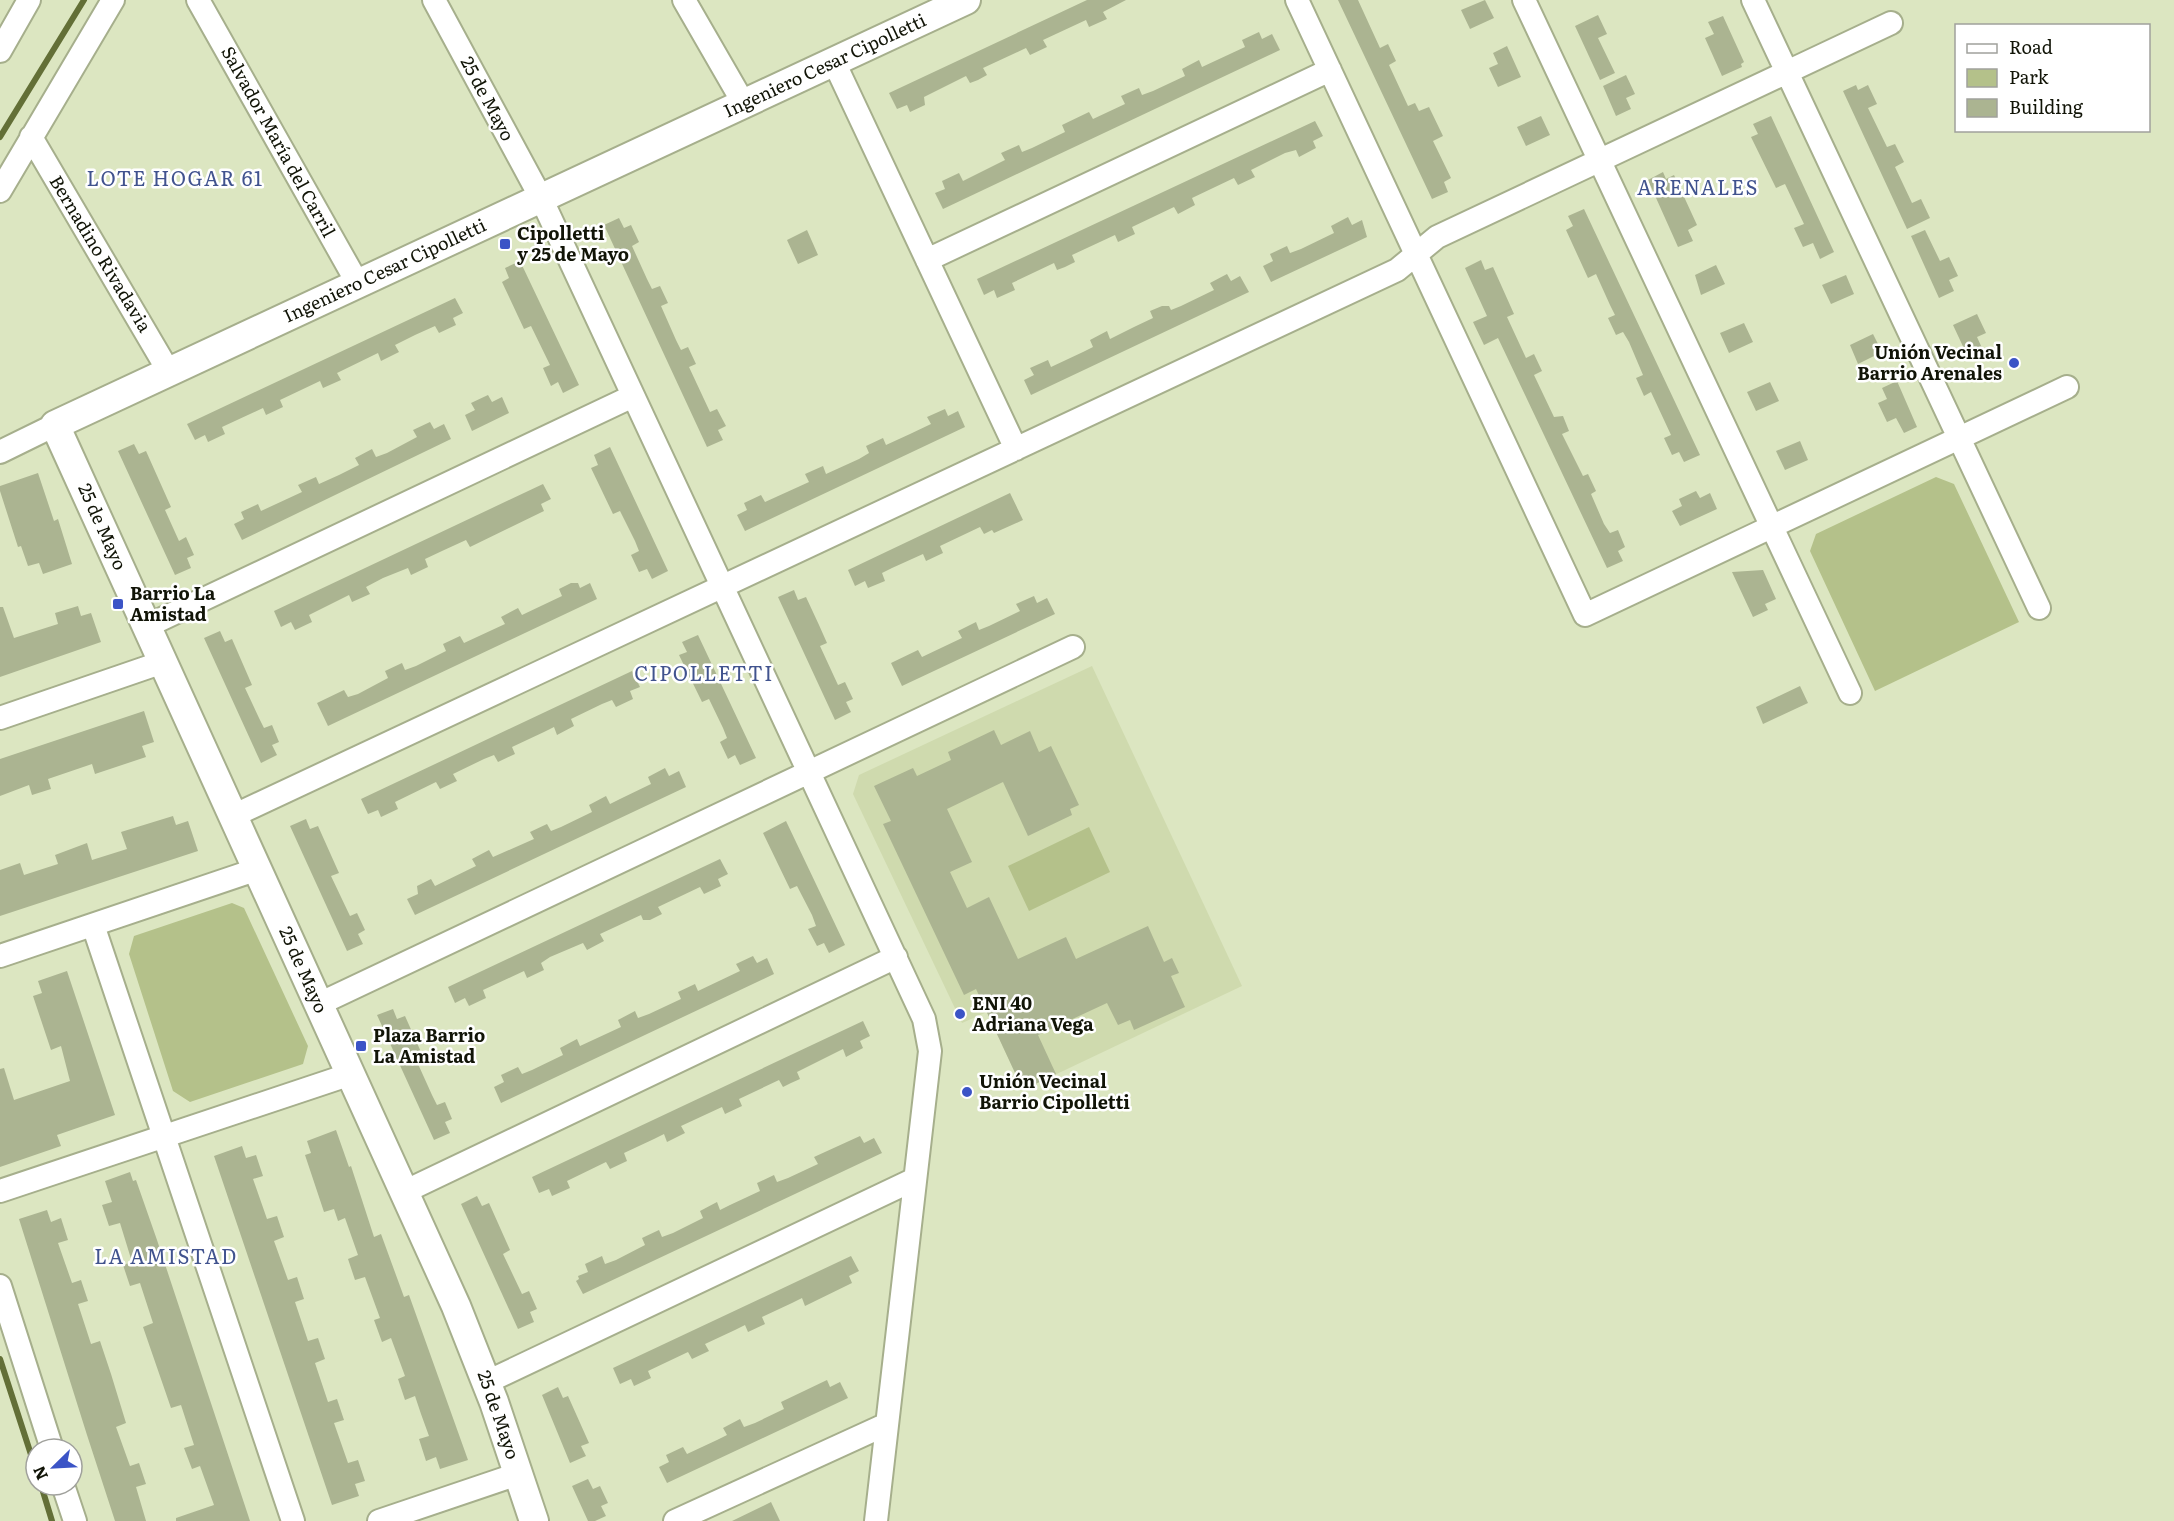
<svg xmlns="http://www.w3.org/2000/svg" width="2174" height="1521" viewBox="0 0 2174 1521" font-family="Literata,serif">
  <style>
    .built { fill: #cfdaae }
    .green { fill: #b4c18a }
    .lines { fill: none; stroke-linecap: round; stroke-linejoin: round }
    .stream { stroke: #636f37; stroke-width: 6 }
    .building { fill: #abb491 }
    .minor-casing { stroke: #a6af8c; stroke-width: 26 }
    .tertiary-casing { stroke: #a6af8c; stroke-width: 32 }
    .minor { stroke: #fff; stroke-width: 22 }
    .tertiary { stroke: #fff; stroke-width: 28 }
    .poi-dot { fill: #3b54c6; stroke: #fff; stroke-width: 2 }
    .labels { text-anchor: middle; stroke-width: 5; stroke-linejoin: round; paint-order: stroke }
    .street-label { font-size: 18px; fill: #111407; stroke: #fff }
    .poi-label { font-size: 18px; font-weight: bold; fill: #111407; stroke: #fff; text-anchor: start }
    .neighbourhood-label { font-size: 20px; letter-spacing: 1.5px; fill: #41538e; stroke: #fff }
  </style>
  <rect width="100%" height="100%" fill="#dce6c1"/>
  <!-- built -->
  <path class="built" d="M 1092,666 L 1242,986 L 1023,1090 L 987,1012 L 962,1023 L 853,794 L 859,775 Z"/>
  <!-- green -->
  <path class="green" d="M 1936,477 L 1954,484 L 2019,622 L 1875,691 L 1810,551 L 1816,534 Z
    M 1089,827 L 1110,872 L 1029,911 L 1008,866 Z
    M 232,903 L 244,908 L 308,1046 L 303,1064 L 190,1102 L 173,1091 L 129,954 L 134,936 Z"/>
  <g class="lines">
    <!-- stream -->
    <path class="stream" d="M 0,137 L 84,0
      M 0,1359 L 36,1470
      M 41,1485 L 52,1521"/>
  </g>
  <!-- building -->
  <path class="building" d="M 1087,0 L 1126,0 L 1103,12 L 1107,19 L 1089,27 L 1086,20 L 1043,40 L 1047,47 L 1030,55 L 1026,48 L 983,68 L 987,75 L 978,80 L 970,83 L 966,76 L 924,97 L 925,105 L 910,112 L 907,105 L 897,109 L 889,93 Z
    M 1338,0 L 1358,0 L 1380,48 L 1388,44 L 1396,61 L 1389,65 L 1408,106 L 1415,103 L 1419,111 L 1429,107 L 1443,136 L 1433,141 L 1451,178 L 1444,182 L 1448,192 L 1432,199 Z
    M 1485,0 L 1494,18 L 1470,29 L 1461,10 Z
    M 1598,15 L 1607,34 L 1598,38 L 1615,73 L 1600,80 L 1575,26 Z
    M 1723,16 L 1744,62 L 1741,64 L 1742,67 L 1722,76 L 1705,38 L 1714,34 L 1708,22 Z
    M 1259,32 L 1262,39 L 1272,34 L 1280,50 L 943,209 L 935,193 L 945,189 L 942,181 L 959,173 L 963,181 L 1005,160 L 1001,153 L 1019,145 L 1022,152 L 1032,148 L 1065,132 L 1062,125 L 1089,112 L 1093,119 L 1125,104 L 1121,96 L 1139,88 L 1142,95 L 1153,91 L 1185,76 L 1182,69 L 1199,60 L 1202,67 L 1245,47 L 1242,40 Z
    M 1507,46 L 1521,77 L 1498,87 L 1489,68 L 1498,64 L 1493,53 Z
    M 1626,75 L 1635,94 L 1626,98 L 1631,109 L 1616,116 L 1603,86 Z
    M 1856,85 L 1858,90 L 1868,85 L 1877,104 L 1868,108 L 1887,147 L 1895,144 L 1904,162 L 1895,167 L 1912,203 L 1921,199 L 1930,218 L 1907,229 L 1843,91 Z
    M 1541,116 L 1550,135 L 1526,146 L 1517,127 Z
    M 1771,116 L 1834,252 L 1820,259 L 1813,243 L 1803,247 L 1794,228 L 1804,224 L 1785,184 L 1776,188 L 1751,137 L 1758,134 L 1753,124 Z
    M 1315,121 L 1323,136 L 1313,141 L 1316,148 L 1299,157 L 1296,150 L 1285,153 L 1251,170 L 1255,177 L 1238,185 L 1234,178 L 1192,198 L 1195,205 L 1178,214 L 1174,207 L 1132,227 L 1135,234 L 1118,242 L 1115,235 L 1072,255 L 1075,262 L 1065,267 L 1057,270 L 1054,263 L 1012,283 L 1015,290 L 997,298 L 994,290 L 984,295 L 977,279 Z
    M 1663,172 L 1666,179 L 1674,175 L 1697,225 L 1688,230 L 1693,241 L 1678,247 L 1648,180 Z
    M 1584,209 L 1700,455 L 1684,462 L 1679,452 L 1672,455 L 1664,438 L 1671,435 L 1651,392 L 1644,396 L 1636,378 L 1643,375 L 1629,342 L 1623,332 L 1616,335 L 1608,318 L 1615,315 L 1610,305 L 1596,274 L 1588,278 L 1566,230 L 1573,226 L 1568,216 Z
    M 1348,217 L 1352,225 L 1362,220 L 1367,237 L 1271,282 L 1263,266 L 1273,261 L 1270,254 L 1287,246 L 1290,253 L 1301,249 L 1334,233 L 1331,226 Z
    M 619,218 L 624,228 L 631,225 L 639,242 L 632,246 L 647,279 L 652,289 L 660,286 L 668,303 L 661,306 L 676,340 L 681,350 L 688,347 L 696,364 L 689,367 L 710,412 L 717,409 L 726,426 L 718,430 L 723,440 L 707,447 L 604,225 Z
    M 807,230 L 818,255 L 798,264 L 787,240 Z
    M 1925,230 L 1940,261 L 1949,257 L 1958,276 L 1949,280 L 1954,291 L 1939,298 L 1911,236 Z
    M 1481,260 L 1485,270 L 1493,267 L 1514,314 L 1507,317 L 1526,358 L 1534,354 L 1542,371 L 1534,375 L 1554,417 L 1563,416 L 1569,431 L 1562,434 L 1583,476 L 1588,474 L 1596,491 L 1591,494 L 1604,524 L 1610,533 L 1618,530 L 1625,547 L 1618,551 L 1623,561 L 1607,568 L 1498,338 L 1484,345 L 1473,322 L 1487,316 L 1465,268 Z
    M 520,261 L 579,385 L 563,393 L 558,382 L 551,386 L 543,368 L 550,365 L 531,326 L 524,329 L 502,282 L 509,278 L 505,268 Z
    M 1716,265 L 1725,284 L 1701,295 L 1695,275 Z
    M 1227,274 L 1231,281 L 1240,276 L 1249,292 L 1031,395 L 1024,380 L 1034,375 L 1030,368 L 1048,360 L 1051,367 L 1083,352 L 1093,347 L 1090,340 L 1107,331 L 1110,339 L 1134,327 L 1153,318 L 1150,311 L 1162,306 L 1169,306 L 1171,310 L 1181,306 L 1214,290 L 1210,283 Z
    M 1846,275 L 1854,294 L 1831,304 L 1822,285 Z
    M 455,298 L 463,313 L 453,318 L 456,325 L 439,333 L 435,326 L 415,335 L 395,345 L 399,352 L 381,361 L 378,353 L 337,373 L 341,380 L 323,388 L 320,381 L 280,400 L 283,407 L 266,415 L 263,408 L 222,427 L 225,434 L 208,442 L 205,435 L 195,440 L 187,424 Z
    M 1977,314 L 1986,333 L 1977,337 L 1982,348 L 1967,355 L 1953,325 Z
    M 1744,323 L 1753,342 L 1729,353 L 1720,333 Z
    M 1873,334 L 1882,352 L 1858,364 L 1850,345 Z
    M 1897,381 L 1917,427 L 1904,433 L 1896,418 L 1887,422 L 1878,403 L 1887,399 L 1882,388 Z
    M 1770,382 L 1779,401 L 1756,411 L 1747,392 Z
    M 488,395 L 492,402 L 502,397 L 509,413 L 472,431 L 465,415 L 475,410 L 471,403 Z
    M 945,409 L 948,416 L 958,411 L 965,427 L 745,531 L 737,515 L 747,510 L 744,503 L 761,495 L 765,502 L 809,482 L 805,474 L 823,466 L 826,474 L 859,459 L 869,453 L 866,446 L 883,438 L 886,445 L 910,434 L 931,424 L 927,417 Z
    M 430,422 L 434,429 L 444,424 L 451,439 L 242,540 L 234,524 L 244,519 L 241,512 L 258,504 L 261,511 L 302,492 L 298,485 L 316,477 L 319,484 L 339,475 L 359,465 L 355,458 L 372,449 L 376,457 L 387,453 L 417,437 L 413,430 Z
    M 1800,441 L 1808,460 L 1785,470 L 1776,451 Z
    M 134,444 L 139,454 L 146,451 L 171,507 L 165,510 L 179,541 L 186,537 L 194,555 L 187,558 L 191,568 L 175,575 L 118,451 Z
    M 610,447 L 668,571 L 652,579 L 647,569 L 639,572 L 631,555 L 639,551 L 635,541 L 620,511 L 613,514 L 591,468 L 598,465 L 594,455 Z
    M 38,473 L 54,521 L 58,519 L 72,564 L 43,574 L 39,563 L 28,566 L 21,546 L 18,547 L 0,491 L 0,486 Z
    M 543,484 L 551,499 L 541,504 L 544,511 L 470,547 L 466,540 L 442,551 L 425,559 L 428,567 L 411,575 L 408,568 L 383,578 L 366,587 L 370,594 L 352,602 L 349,595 L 309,615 L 312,622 L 295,630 L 291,622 L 281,627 L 274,611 Z
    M 1696,491 L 1700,498 L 1710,493 L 1717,509 L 1680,526 L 1672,511 L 1682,506 L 1679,499 Z
    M 1010,493 L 1023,520 L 994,533 L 992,530 L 984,534 L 980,527 L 940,546 L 943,553 L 926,561 L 923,554 L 892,568 L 882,573 L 885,581 L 868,588 L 865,581 L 855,586 L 848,570 Z
    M 1763,570 L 1776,599 L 1765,604 L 1768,610 L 1753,617 L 1732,572 Z
    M 571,583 L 578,583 L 580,588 L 590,583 L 597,599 L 328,726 L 317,703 L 344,690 L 348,697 L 358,694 L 388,678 L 385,671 L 402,663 L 405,670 L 416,666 L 446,651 L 443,644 L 460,636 L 464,643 L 505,624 L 501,617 L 518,608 L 522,615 L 562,596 L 559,589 Z
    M 794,590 L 798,600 L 806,597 L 819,625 L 827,643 L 820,646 L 838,685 L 845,682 L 853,699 L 846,702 L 851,712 L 835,720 L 778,597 Z
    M 1034,596 L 1037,603 L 1047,598 L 1055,614 L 902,686 L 891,663 L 918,650 L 922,657 L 962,638 L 958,631 L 976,622 L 979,630 L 989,626 L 1020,611 L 1016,604 Z
    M 78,606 L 81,616 L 91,613 L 101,642 L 0,677 L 0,607 L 3,607 L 14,638 L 58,624 L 55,613 Z
    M 220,631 L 225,642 L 232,639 L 252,685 L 245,688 L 259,718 L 264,728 L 272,725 L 279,742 L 272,745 L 277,755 L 261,763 L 204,638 Z
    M 698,635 L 756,758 L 740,765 L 735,755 L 728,759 L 720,742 L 727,738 L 723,728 L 709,699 L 702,702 L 679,655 L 687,652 L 682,642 Z
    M 632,671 L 640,687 L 630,691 L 633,699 L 616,707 L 612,700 L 602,704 L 571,719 L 574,726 L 557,735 L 554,727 L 544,732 L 512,747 L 515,754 L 498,762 L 494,755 L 484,759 L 453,774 L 457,781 L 440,789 L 436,782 L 395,802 L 398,809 L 381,817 L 378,810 L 368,814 L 361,799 Z
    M 1800,686 L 1808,703 L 1763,724 L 1756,707 Z
    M 144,711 L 154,742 L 142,746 L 146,757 L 95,774 L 92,764 L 48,779 L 51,789 L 32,795 L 29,785 L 0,796 L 0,759 Z
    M 994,730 L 1001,745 L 1030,731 L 1039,752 L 1051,746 L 1079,805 L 1070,809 L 1072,815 L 1028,836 L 1003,782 L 947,809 L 972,862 L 950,872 L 967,908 L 989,897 L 1018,959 L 1066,937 L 1076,959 L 1148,926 L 1164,962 L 1172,958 L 1179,973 L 1171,976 L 1185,1007 L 1134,1030 L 1130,1020 L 1118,1025 L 1107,1003 L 1038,1035 L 1056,1074 L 1023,1090 L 976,989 L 964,995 L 883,824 L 891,821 L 874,786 L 913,768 L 917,776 L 951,760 L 948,752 Z
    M 665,768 L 669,776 L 679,771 L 686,787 L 415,915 L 407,899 L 418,894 L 417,886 L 431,879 L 435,886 L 476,866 L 472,859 L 489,850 L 493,857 L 534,839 L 530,832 L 547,824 L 551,831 L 561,827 L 592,812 L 589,805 L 606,796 L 610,804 L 620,799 L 651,784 L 648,777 Z
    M 173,816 L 176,825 L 188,821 L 198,851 L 0,916 L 0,870 L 20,863 L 24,875 L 58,864 L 55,855 L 87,843 L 92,860 L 127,849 L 121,832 Z
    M 306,819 L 310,829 L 318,826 L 339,873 L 331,876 L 350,916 L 357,913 L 365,930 L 358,934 L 363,944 L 347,951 L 290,826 Z
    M 786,821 L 845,945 L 829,953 L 824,943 L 817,946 L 808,929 L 816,926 L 812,915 L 797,886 L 790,889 L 763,833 Z
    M 720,859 L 728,874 L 718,879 L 721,886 L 704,894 L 700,887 L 658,907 L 662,914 L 650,920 L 643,920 L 641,915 L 600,934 L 604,941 L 587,950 L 583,943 L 550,957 L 541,963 L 544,970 L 527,978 L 524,971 L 483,990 L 486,998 L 469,1006 L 465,998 L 455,1003 L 448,987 Z
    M 753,956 L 757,963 L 767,958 L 774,974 L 501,1103 L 494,1087 L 504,1082 L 501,1075 L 518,1067 L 522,1074 L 532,1070 L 563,1055 L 560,1048 L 577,1039 L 580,1046 L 621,1027 L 618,1020 L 635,1011 L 638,1018 L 649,1014 L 681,999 L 678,992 L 695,984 L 698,991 L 740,971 L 736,964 Z
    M 67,971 L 115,1115 L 57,1135 L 61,1146 L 0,1167 L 0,1069 L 4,1068 L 14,1100 L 70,1081 L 61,1046 L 51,1050 L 33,996 L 42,993 L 38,981 Z
    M 393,1009 L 397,1019 L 405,1016 L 425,1061 L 418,1064 L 432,1095 L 437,1105 L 445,1102 L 452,1119 L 445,1122 L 450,1133 L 434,1140 L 377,1015 Z
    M 863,1021 L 870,1036 L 860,1041 L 863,1048 L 846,1057 L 843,1049 L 797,1072 L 800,1079 L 791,1083 L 783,1087 L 779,1080 L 739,1099 L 742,1106 L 725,1114 L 722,1107 L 681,1126 L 685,1133 L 667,1142 L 664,1134 L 654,1139 L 624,1153 L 627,1161 L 610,1169 L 606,1162 L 567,1181 L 570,1188 L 552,1196 L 549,1189 L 539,1193 L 532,1177 Z
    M 336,1130 L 349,1167 L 351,1166 L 374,1237 L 381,1234 L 404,1297 L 409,1295 L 468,1460 L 440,1469 L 436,1457 L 426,1461 L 419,1439 L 429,1436 L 421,1414 L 415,1396 L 405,1400 L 398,1379 L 405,1376 L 391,1338 L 382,1342 L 374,1320 L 380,1318 L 365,1277 L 355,1280 L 348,1259 L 358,1255 L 345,1218 L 338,1221 L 334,1209 L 324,1212 L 305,1155 L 311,1153 L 307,1141 Z
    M 860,1136 L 864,1143 L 874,1138 L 882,1153 L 583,1294 L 576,1281 L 579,1279 L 578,1276 L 588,1272 L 585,1264 L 602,1256 L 605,1264 L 616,1260 L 645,1245 L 642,1238 L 659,1230 L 662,1237 L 673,1233 L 703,1218 L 700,1211 L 717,1202 L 720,1210 L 730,1205 L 760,1191 L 757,1183 L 774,1175 L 777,1182 L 788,1178 L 818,1164 L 814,1157 Z
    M 242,1146 L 246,1158 L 256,1155 L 263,1176 L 253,1179 L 267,1219 L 277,1216 L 284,1237 L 274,1241 L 288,1280 L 297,1277 L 304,1299 L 295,1302 L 308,1341 L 318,1338 L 325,1359 L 315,1363 L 328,1402 L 337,1399 L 344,1420 L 334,1423 L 348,1463 L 358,1460 L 365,1481 L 355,1484 L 359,1496 L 332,1505 L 214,1156 Z
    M 130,1172 L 133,1181 L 136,1180 L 157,1240 L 250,1521 L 176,1521 L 176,1518 L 214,1505 L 200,1466 L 192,1469 L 184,1448 L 194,1445 L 181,1405 L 171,1408 L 143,1327 L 153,1323 L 140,1283 L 130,1286 L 123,1265 L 132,1262 L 120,1223 L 109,1226 L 102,1205 L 112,1202 L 105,1181 Z
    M 477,1196 L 482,1206 L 489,1203 L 510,1250 L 503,1254 L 522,1294 L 529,1291 L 537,1309 L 530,1312 L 534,1322 L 518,1329 L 461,1204 Z
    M 47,1210 L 51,1222 L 61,1218 L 68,1240 L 58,1243 L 72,1283 L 81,1280 L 88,1301 L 78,1304 L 91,1344 L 100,1341 L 111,1374 L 126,1423 L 116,1427 L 130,1466 L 139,1463 L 146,1484 L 136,1487 L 146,1521 L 115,1521 L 87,1435 L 19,1219 Z
    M 851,1256 L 859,1271 L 849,1276 L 852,1283 L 805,1306 L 802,1298 L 792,1303 L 762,1317 L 765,1324 L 748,1332 L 745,1325 L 735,1330 L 705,1344 L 709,1351 L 692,1359 L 688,1352 L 648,1371 L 651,1378 L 634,1386 L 631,1379 L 620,1384 L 613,1368 Z
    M 827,1380 L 830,1387 L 840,1382 L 848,1398 L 667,1483 L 659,1467 L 669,1462 L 666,1455 L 683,1447 L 687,1454 L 717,1440 L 727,1435 L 723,1428 L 740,1419 L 744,1427 L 755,1423 L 784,1409 L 781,1402 Z
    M 558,1387 L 563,1398 L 568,1396 L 589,1443 L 581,1446 L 586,1456 L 570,1463 L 542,1395 Z
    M 588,1479 L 593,1489 L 600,1486 L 608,1503 L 601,1506 L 606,1516 L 595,1521 L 588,1521 L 572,1486 Z
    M 771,1502 L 780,1521 L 732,1521 Z"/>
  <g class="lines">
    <!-- minor casing -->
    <g class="minor-casing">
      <path id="minor" d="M 198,0 L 358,284
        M 434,0 L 541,198 L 924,1019 L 930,1051 L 876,1521
        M 684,0 L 744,104
        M 1297,0 L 1585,615 L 2067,387
        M 1524,0 L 1850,693
        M 1753,0 L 2039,608
        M 0,51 L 29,0
        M 834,62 L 1016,449
        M 31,137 L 169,372
        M 0,191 L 113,0
        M 927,260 L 1330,70
        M 0,452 L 55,425
        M 147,626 L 633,396
        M 0,718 L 163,662
        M 233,816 L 1397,270 L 1437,237 L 1891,23
        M 93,925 L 293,1521
        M 0,956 L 258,869
        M 319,1004 L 1073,647
        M 0,1191 L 351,1074
        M 404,1192 L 896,957
        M 0,1286 L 52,1449
        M 487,1382 L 915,1179
        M 63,1485 L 75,1521
        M 379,1521 L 518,1474
        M 675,1521 L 887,1424"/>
    </g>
    <!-- tertiary casing -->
    <g class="tertiary-casing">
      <path id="tertiary" d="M 534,1521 L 494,1402 L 456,1306 L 55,425 L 966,0"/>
    </g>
    <!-- minor -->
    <use href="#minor" class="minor"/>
    <!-- tertiary -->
    <use href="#tertiary" class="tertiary"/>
  </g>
  <!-- markers -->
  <g class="poi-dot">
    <rect x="499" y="238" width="12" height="12" rx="3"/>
    <circle cx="2014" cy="363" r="6"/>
    <rect x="112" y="598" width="12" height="12" rx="3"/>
    <circle cx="960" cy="1014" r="6"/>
    <rect x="355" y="1040" width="12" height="12" rx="3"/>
    <circle cx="967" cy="1092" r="6"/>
  </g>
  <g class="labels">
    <!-- street labels -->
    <g class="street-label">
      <text transform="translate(825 66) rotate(-25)" y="6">Ingeniero Cesar Cipolletti</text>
      <text transform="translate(487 99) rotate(62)" y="6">25 de Mayo</text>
      <text transform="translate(278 142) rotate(61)" y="6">Salvador María del Carril</text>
      <text transform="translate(100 254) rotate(59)" y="6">Bernadino Rivadavia</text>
      <text transform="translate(385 271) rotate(-25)" y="6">Ingeniero Cesar Cipolletti</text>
      <text transform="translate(102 527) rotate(66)" y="6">25 de Mayo</text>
      <text transform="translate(303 970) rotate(66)" y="6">25 de Mayo</text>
      <text transform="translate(498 1415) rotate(71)" y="6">25 de Mayo</text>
    </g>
    <!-- poi labels -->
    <g class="poi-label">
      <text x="517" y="240">Cipolletti<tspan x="517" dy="21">y 25 de Mayo</tspan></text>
      <text x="2002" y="359" text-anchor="end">Unión Vecinal<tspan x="2002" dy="21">Barrio Arenales</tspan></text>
      <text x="130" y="600">Barrio La<tspan x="130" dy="21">Amistad</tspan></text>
      <text x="972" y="1010">ENI 40<tspan x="972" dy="21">Adriana Vega</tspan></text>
      <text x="373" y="1042">Plaza Barrio<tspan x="373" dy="21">La Amistad</tspan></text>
      <text x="979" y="1088">Unión Vecinal<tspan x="979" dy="21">Barrio Cipolletti</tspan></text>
    </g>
    <!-- neighbourhood labels -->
    <g class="neighbourhood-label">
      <text x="175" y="186">LOTE HOGAR 61</text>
      <text x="1698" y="195">ARENALES</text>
      <text x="704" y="681">CIPOLLETTI</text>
      <text x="166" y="1264">LA AMISTAD</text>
    </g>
  </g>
  <!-- legend -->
  <rect x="1955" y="24" width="195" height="108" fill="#ffffff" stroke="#a0a19c" stroke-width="1.5"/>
  <rect x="1967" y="44" width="30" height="9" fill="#ffffff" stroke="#a0a19c" stroke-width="1.5"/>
  <text x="2009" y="54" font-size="18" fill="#111407">Road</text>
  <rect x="1967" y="69" width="30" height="18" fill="#b4c18a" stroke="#a0a19c" stroke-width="1.5"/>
  <text x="2009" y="84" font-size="18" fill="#111407">Park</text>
  <rect x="1967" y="99" width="30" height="18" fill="#abb491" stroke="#a0a19c" stroke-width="1.5"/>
  <text x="2009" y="114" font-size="18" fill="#111407">Building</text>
  <!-- north arrow -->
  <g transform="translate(54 1467) rotate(246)"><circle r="28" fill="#ffffff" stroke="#a0a19c" stroke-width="1.5"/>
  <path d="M0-4.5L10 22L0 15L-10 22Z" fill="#3b54c6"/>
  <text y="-9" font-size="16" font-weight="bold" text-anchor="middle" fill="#111407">N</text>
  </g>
</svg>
